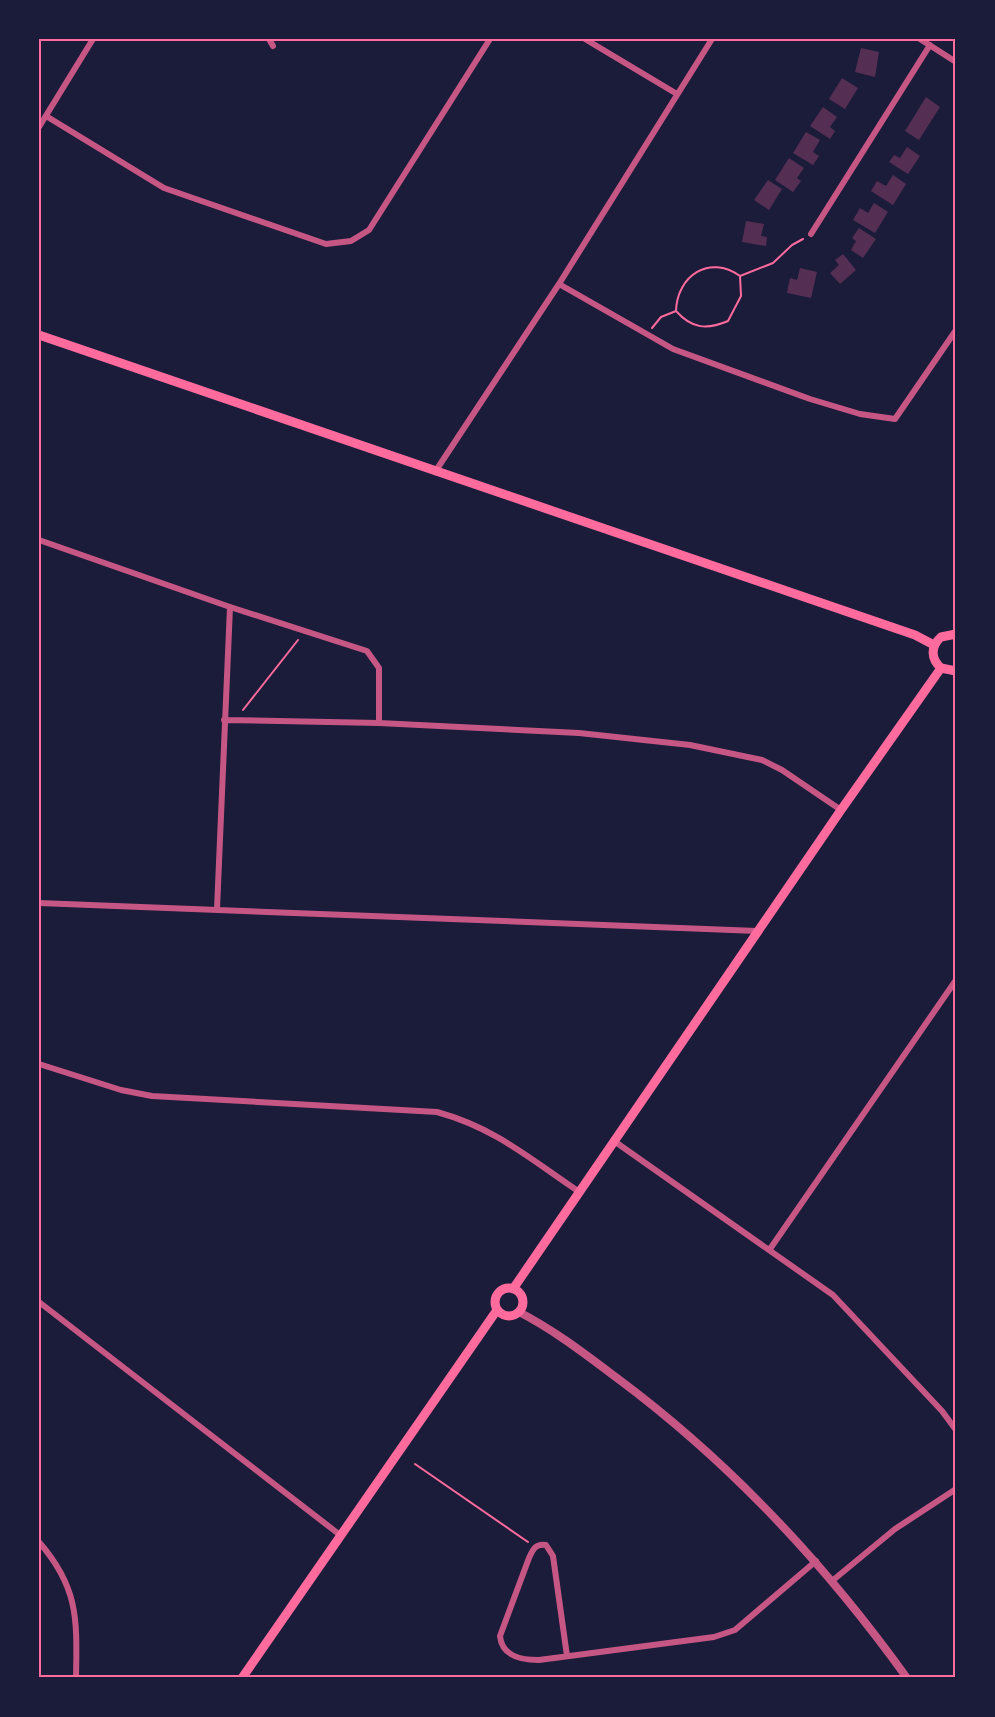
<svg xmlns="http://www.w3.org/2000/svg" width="995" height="1717" viewBox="0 0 995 1717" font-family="'IBM Plex Serif',serif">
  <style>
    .building { fill: #542f53 }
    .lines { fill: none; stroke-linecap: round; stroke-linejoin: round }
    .path { stroke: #ff6b9d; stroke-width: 2 }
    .minor { stroke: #c65784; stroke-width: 6 }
    .tertiary { stroke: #c65784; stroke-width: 8 }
    .secondary { stroke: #ff6b9d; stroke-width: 9 }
    .neatline { fill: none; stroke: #ff6b9d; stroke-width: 2 }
  </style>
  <rect width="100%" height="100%" fill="#1b1b3a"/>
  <!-- building -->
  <path class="building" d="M 861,48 L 879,52 L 875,77 L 855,72 Z
    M 842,78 L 858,88 L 845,109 L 829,99 Z
    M 926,97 L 940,107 L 919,140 L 905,131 Z
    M 823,107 L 837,117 L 830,127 L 835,131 L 830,139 L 810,126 Z
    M 806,132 L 820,140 L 813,152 L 819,156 L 813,165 L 793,153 Z
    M 907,147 L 920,156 L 908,174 L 889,162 L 894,155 L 900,158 Z
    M 789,158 L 804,168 L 797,178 L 801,181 L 793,192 L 775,180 Z
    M 893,175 L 906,184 L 893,205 L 871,191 L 877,181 L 886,186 Z
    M 768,180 L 782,189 L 769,210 L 754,200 Z
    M 874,203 L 888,212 L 875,233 L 853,220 L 860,208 L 868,213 Z
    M 746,221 L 764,224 L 761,236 L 767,237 L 766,246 L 742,242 Z
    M 859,228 L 876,239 L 863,258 L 851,250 L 856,241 L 852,238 Z
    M 843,254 L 856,270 L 840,284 L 830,273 L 839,265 L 835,260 Z
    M 800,268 L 817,272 L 811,298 L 787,293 L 790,278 L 797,280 Z"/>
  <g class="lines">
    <!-- path -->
    <path class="path" d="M 676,311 C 692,329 707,330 728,321 L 741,296 L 740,276
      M 652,328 L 661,317 L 676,311 C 677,276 709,254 740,276 L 773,263 L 792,245 L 803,239
      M 243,710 L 298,640
      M 415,1464 L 528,1542"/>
    <!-- minor -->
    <path class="minor" d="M 269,39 L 273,46
      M 585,39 L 677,94
      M 920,39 L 956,62
      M 46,116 L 164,188 L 326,244 L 351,241 L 369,230 L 490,39
      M 39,127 L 93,39
      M 811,234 L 930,45
      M 559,284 L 673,349 L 810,399 L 860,414 L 895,419 L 956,330
      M 435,472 L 559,284 L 712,39
      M 39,540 L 230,607 L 367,651 L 379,668 L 379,723
      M 224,720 L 379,723 L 579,733 L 690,745 L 762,760 L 782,770 L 841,810
      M 39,903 L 757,931
      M 217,909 L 230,607
      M 39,1064 L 121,1090 L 152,1096 L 437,1112 C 495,1128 529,1158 578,1191
      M 614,1141 L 833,1295 L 942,1411 L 956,1430
      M 770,1249 L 956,980
      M 39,1302 L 340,1535
      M 39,1542 C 79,1588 77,1620 76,1678
      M 832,1581 L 895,1529 L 956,1489
      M 567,1656 L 553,1556 L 546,1545 C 536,1543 533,1549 529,1558 L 500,1636 C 502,1657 522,1660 539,1660 L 714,1637 L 735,1630 L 816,1561"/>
    <!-- tertiary -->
    <path class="tertiary" d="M 519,1312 C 554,1330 585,1354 617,1378 C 730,1462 825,1564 907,1678"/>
    <!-- secondary -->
    <path class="secondary" d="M 39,335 L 915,635 L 934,645
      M 956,634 L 941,637 C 930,647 931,659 941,668 L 956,671
      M495 1302a14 14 0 1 1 28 0a14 14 0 1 1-28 0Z
      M 513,1289 L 841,810 L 941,668
      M 242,1678 L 497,1310"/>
  </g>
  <!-- border -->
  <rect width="995" height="1717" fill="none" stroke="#1b1b3a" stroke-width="81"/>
  <rect x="40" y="40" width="914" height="1636" class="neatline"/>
</svg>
